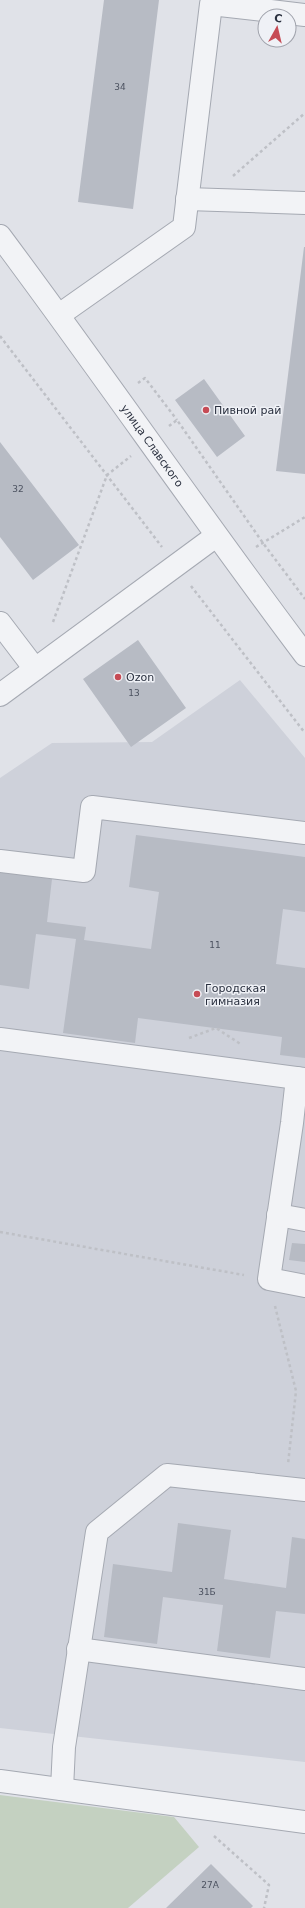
<svg xmlns="http://www.w3.org/2000/svg" width="305" height="1908" viewBox="0 0 305 1908" font-family="'DejaVu Sans',sans-serif">
  <style>
    .built { fill: #ced1da }
    .green { fill: #c4d1c1 }
    .building { fill: #b7bbc4 }
    .lines { fill: none; stroke-linecap: round; stroke-linejoin: round }
    .minor-casing { stroke: #a5a9b2; stroke-width: 24 }
    .path { stroke: #bec0c6; stroke-width: 2.5; stroke-dasharray: 3 3; stroke-linecap: butt }
    .minor { stroke: #f2f3f6; stroke-width: 22 }
    .poi-dot { fill: #c64b55; stroke: #eff1f6; stroke-width: 1.5 }
    .labels { text-anchor: middle; stroke-width: 3; stroke-linejoin: round; paint-order: stroke }
    .number-label { font-size: 9px; fill: #4c5260 }
    .poi-label { font-size: 11px; fill: #292f3e; stroke: #eff1f6; text-anchor: start }
    .street-label { font-size: 11px; fill: #292f3e; stroke: #eff1f6 }
  </style>
  <rect width="100%" height="100%" fill="#e0e2e8"/>
  <!-- built -->
  <path class="built" d="M 240,680 L 305,758 L 305,1762 L 0,1728 L 0,778 L 52,743 L 152,742 Z"/>
  <!-- green -->
  <path class="green" d="M 0,1795 L 174,1817 L 199,1847 L 128,1908 L 0,1908 Z"/>
  <!-- building -->
  <path class="building" d="M 104,0 L 159,0 L 133,209 L 78,202 Z
    M 304,247 L 305,247 L 305,474 L 276,471 Z
    M 204,379 L 245,436 L 217,457 L 175,400 Z
    M 0,442 L 79,545 L 33,580 L 0,537 Z
    M 138,640 L 186,708 L 131,747 L 83,679 Z
    M 136,835 L 305,857 L 305,912 L 283,909 L 276,964 L 305,968 L 305,1058 L 280,1055 L 282,1037 L 138,1018 L 135,1043 L 63,1033 L 76,939 L 36,934 L 29,989 L 0,985 L 0,872 L 52,879 L 47,922 L 86,927 L 84,940 L 151,949 L 159,892 L 129,887 Z
    M 292,1243 L 305,1244 L 305,1262 L 289,1260 Z
    M 178,1523 L 231,1530 L 224,1579 L 286,1588 L 292,1537 L 305,1539 L 305,1614 L 276,1611 L 270,1658 L 217,1651 L 223,1605 L 163,1597 L 157,1644 L 104,1637 L 113,1564 L 172,1572 Z
    M 211,1864 L 253,1906 L 251,1908 L 166,1908 Z"/>
  <g class="lines">
    <!-- minor casing -->
    <g class="minor-casing">
      <g id="minor">
        <path d="M 187,199 L 305,203"/>
        <path id="s1" d="M 0,236 C 103,374 201,517 305,655"/>
        <path d="M 59,315 L 184,227 L 211,4 L 305,15"/>
        <path d="M 0,623 L 35,669"/>
        <path d="M 0,695 L 216,536"/>
        <path d="M 0,861 L 84,871 L 92,807 L 305,833"/>
        <path d="M 0,1039 L 305,1079"/>
        <path d="M 297,1078 L 292,1123 L 269,1279 L 305,1286"/>
        <path d="M 278,1215 L 305,1220"/>
        <path d="M 78,1649 L 305,1679"/>
        <path d="M 0,1781 L 305,1822"/>
        <path d="M 62,1789 L 64,1747 L 97,1532 L 167,1475 L 305,1490"/>
      </g>
    </g>
    <!-- path -->
    <path class="path" d="M 233,176 L 305,113
      M 0,336 L 162,547
      M 138,383 L 145,378 L 177,420
      M 169,426 L 177,420 L 263,543 L 305,599
      M 256,547 L 305,517
      M 191,586 L 305,733
      M 53,622 L 107,475 L 131,456
      M 189,1038 L 216,1028 L 242,1045
      M 0,1232 L 244,1275
      M 275,1306 L 296,1391 L 288,1464
      M 214,1836 L 269,1885 L 264,1908"/>
    <!-- minor -->
    <use href="#minor" class="minor"/>
  </g>
  <!-- markers -->
  <g class="poi-dot">
    <circle cx="206" cy="410" r="4"/>
    <circle cx="118" cy="677" r="4"/>
    <circle cx="197" cy="994" r="4"/>
  </g>
  <g class="labels">
    <!-- number labels -->
    <g class="number-label">
      <text x="120" y="90">34</text>
      <text x="18" y="492">32</text>
      <text x="134" y="696">13</text>
      <text x="215" y="948">11</text>
      <text x="207" y="1595">31Б</text>
      <text x="210" y="1888">27А</text>
    </g>
    <!-- poi labels -->
    <g class="poi-label">
      <text x="214" y="414">Пивной рай</text>
      <text x="126" y="681">Ozon</text>
      <text x="205" y="992">Городская<tspan x="205" dy="13">гимназия</tspan></text>
    </g>
    <!-- street labels -->
    <g class="street-label">
      <text dy="4" stroke="none"><textPath href="#s1" startOffset="259">улица Славского</textPath></text>
    </g>
  </g>
  <!-- north arrow -->
  <g transform="translate(277 28) rotate(8)"><circle r="19" fill="#eff1f6" stroke="#a0a3ac"/>
  <path d="M0-3L7 15L0 10L-7 15Z" fill="#c64b55"/>
  <text y="-6" font-size="11" font-weight="bold" text-anchor="middle" fill="#292f3e">С</text>
  </g>
</svg>
